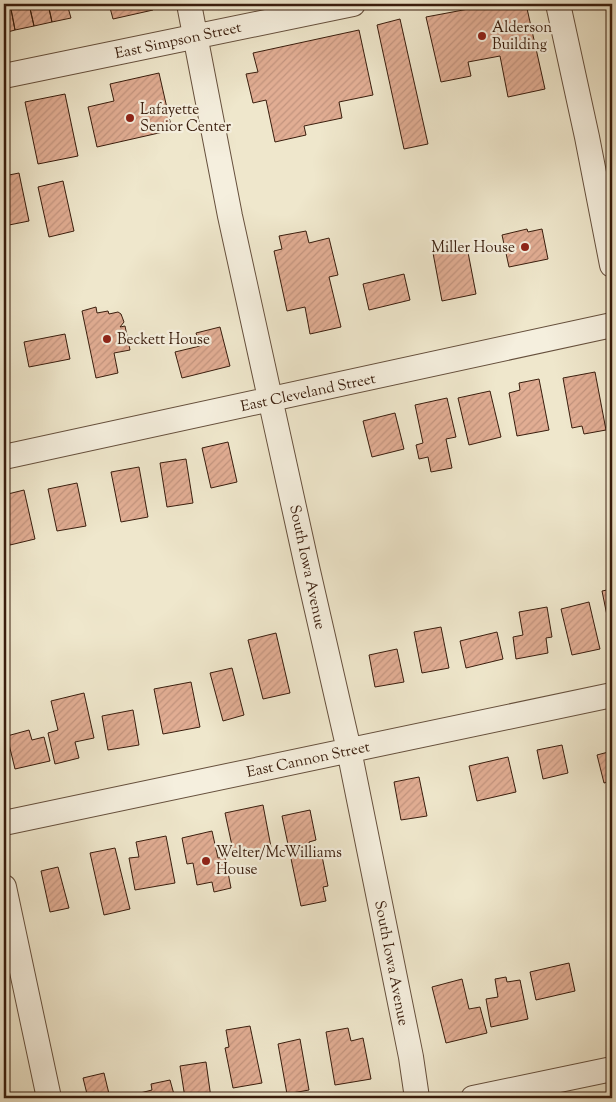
<svg xmlns="http://www.w3.org/2000/svg" width="616" height="1102" viewBox="0 0 616 1102" font-family="'Sorts Mill Goudy',serif">
  <style>
    .building { fill: url(#building-hatch); stroke: #391d0d }
    .lines { fill: none; stroke-linecap: round; stroke-linejoin: round }
    .street-casing { stroke: #66503d; stroke-width: 26 }
    .street { stroke: #f5efde; stroke-width: 24 }
    .poi-dot { fill: #8f2418; stroke: #f5efde; stroke-width: 2 }
    .labels { text-anchor: middle; stroke-width: 4.5; stroke-linejoin: round; paint-order: stroke }
    .poi-label { font-size: 15px; fill: #391d0d; stroke: #f5efde; text-anchor: start }
    .street-label { font-size: 15px; fill: #391d0d; stroke: #f5efde }
  </style>
  <defs>
    <pattern id="building-hatch" width="6" height="6" patternUnits="userSpaceOnUse" patternTransform="scale(1.25)"><rect width="6" height="6" fill="#e1ad93"/><path d="M-1 1l2-2M0 6l6-6M5 7l2-2" fill="none" stroke="#c2947e"/></pattern>
  </defs>
  <rect width="100%" height="100%" fill="#efe7cc"/>
  <filter id="stains"><feTurbulence type="fractalNoise" baseFrequency=".004" numOctaves="4"/><feColorMatrix values="0 0 0 0 .2 0 0 0 0 .09 0 0 0 0 .02 0 0 0 .5 -.17"/></filter>
  <radialGradient id="worn" r=".72"><stop offset=".6" stop-color="#630" stop-opacity="0"/><stop offset="1" stop-color="#630" stop-opacity=".3"/></radialGradient>
  <!-- building -->
  <path class="building" d="M 4,4 L 10,4 L 15,30 L 4,33 Z
    M 10,4 L 29,4 L 34,26 L 15,30 Z
    M 29,4 L 48,4 L 52,22 L 34,26 Z
    M 48,4 L 67,4 L 71,18 L 52,22 Z
    M 109,4 L 151,4 L 153,10 L 113,19 Z
    M 495,4 L 526,4 L 545,89 L 508,97 L 500,56 L 468,62 L 471,76 L 441,82 L 426,17 Z
    M 612,4 L 612,35 L 606,5 Z
    M 400,19 L 428,144 L 404,149 L 377,25 Z
    M 359,30 L 373,95 L 339,102 L 342,118 L 304,126 L 306,135 L 275,142 L 266,100 L 253,103 L 246,74 L 258,72 L 253,53 Z
    M 159,73 L 172,130 L 97,147 L 88,107 L 114,101 L 110,84 Z
    M 65,94 L 78,156 L 38,164 L 25,102 Z
    M 19,173 L 29,221 L 4,226 L 4,176 Z
    M 63,181 L 74,231 L 49,237 L 38,187 Z
    M 527,229 L 528,232 L 542,229 L 548,259 L 509,267 L 502,235 Z
    M 306,231 L 309,243 L 329,238 L 338,275 L 329,277 L 341,327 L 310,334 L 305,307 L 287,311 L 274,251 L 282,249 L 279,236 Z
    M 467,247 L 476,294 L 442,301 L 433,253 Z
    M 404,274 L 410,300 L 369,310 L 363,284 Z
    M 96,307 L 97,313 L 108,311 L 109,314 L 118,312 L 121,314 L 124,322 L 120,327 L 125,326 L 130,350 L 114,353 L 118,373 L 96,378 L 82,311 Z
    M 220,327 L 230,366 L 182,378 L 175,352 L 200,346 L 196,333 Z
    M 65,334 L 70,359 L 29,367 L 24,342 Z
    M 595,372 L 606,430 L 584,434 L 582,426 L 572,428 L 563,378 Z
    M 539,379 L 549,430 L 517,436 L 509,393 L 520,390 L 519,383 Z
    M 490,391 L 501,437 L 469,445 L 458,398 Z
    M 447,398 L 456,437 L 446,439 L 452,468 L 431,472 L 428,457 L 419,459 L 416,445 L 423,443 L 415,405 Z
    M 395,413 L 404,449 L 372,457 L 363,421 Z
    M 228,442 L 237,482 L 211,488 L 202,448 Z
    M 186,459 L 193,503 L 167,507 L 160,463 Z
    M 139,467 L 148,517 L 121,522 L 111,472 Z
    M 77,483 L 86,526 L 57,531 L 48,489 Z
    M 24,490 L 35,539 L 10,545 L 4,519 L 4,495 Z
    M 612,589 L 612,640 L 602,591 Z
    M 589,602 L 600,649 L 572,655 L 561,609 Z
    M 547,607 L 552,637 L 546,638 L 548,653 L 516,659 L 513,637 L 523,635 L 519,612 Z
    M 441,627 L 449,668 L 422,673 L 414,632 Z
    M 497,632 L 503,659 L 466,668 L 460,641 Z
    M 276,633 L 290,693 L 263,699 L 248,640 Z
    M 397,649 L 404,682 L 375,687 L 369,655 Z
    M 232,668 L 244,715 L 223,721 L 210,673 Z
    M 191,682 L 200,727 L 163,734 L 154,689 Z
    M 84,693 L 94,738 L 75,742 L 79,758 L 55,764 L 48,733 L 58,730 L 51,701 Z
    M 133,710 L 139,745 L 108,750 L 102,716 Z
    M 29,730 L 32,740 L 44,737 L 50,761 L 15,769 L 7,736 Z
    M 562,745 L 568,773 L 543,779 L 537,750 Z
    M 612,751 L 612,781 L 604,783 L 597,755 Z
    M 508,757 L 516,792 L 477,801 L 469,766 Z
    M 419,777 L 427,816 L 401,820 L 394,782 Z
    M 263,805 L 271,847 L 234,855 L 225,813 Z
    M 310,810 L 316,840 L 309,842 L 313,857 L 322,856 L 328,886 L 323,887 L 326,901 L 301,906 L 282,816 Z
    M 212,831 L 218,858 L 225,857 L 231,888 L 214,892 L 212,882 L 197,885 L 193,863 L 187,864 L 182,838 Z
    M 166,836 L 175,883 L 135,890 L 129,858 L 139,857 L 136,842 Z
    M 115,848 L 130,909 L 104,915 L 90,853 Z
    M 58,867 L 69,908 L 50,912 L 41,871 Z
    M 569,963 L 575,991 L 536,1000 L 530,972 Z
    M 506,977 L 507,982 L 520,980 L 528,1019 L 491,1027 L 486,999 L 498,997 L 495,979 Z
    M 462,979 L 469,1009 L 480,1007 L 487,1033 L 446,1043 L 432,987 Z
    M 250,1026 L 262,1083 L 233,1088 L 225,1048 L 229,1047 L 226,1030 Z
    M 348,1028 L 351,1041 L 363,1038 L 371,1079 L 335,1085 L 326,1032 Z
    M 300,1039 L 309,1090 L 287,1094 L 278,1044 Z
    M 206,1062 L 211,1098 L 185,1098 L 180,1066 Z
    M 104,1073 L 110,1098 L 88,1098 L 83,1078 Z
    M 170,1080 L 175,1098 L 137,1098 L 136,1094 L 152,1090 L 151,1084 Z"/>
  <g class="lines">
    <!-- street casing -->
    <g class="street-casing">
      <path id="street" d="M 189,4 L 230,216 L 308,571 L 349,750 L 411,1057 L 417,1098
        M 558,4 L 587,137 L 612,265
        M 4,76 L 353,4
        M 4,457 L 612,325
        M 4,823 L 612,695
        M 4,887 L 49,1098
        M 473,1098 L 612,1069"/>
    </g>
    <!-- street -->
    <use href="#street" class="street"/>
  </g>
  <!-- markers -->
  <g class="poi-dot">
    <circle cx="482" cy="36" r="5"/>
    <circle cx="130" cy="118" r="5"/>
    <circle cx="525" cy="247" r="5"/>
    <circle cx="107" cy="339" r="5"/>
    <circle cx="206" cy="861" r="5"/>
  </g>
  <g class="labels">
    <!-- poi labels -->
    <g class="poi-label">
      <text x="492" y="32">Alderson<tspan x="492" dy="17">Building</tspan></text>
      <text x="140" y="114">Lafayette<tspan x="140" dy="17">Senior Center</tspan></text>
      <text x="515" y="252" text-anchor="end">Miller House</text>
      <text x="117" y="344">Beckett House</text>
      <text x="216" y="857">Welter/McWilliams<tspan x="216" dy="17">House</tspan></text>
    </g>
    <!-- street labels -->
    <g class="street-label">
      <text transform="translate(178 40) rotate(-12)" y="5">East Simpson Street</text>
      <text transform="translate(308 392) rotate(-12)" y="5">East Cleveland Street</text>
      <text transform="translate(308 567) rotate(78)" y="5">South Iowa Avenue</text>
      <text transform="translate(308 759) rotate(-12)" y="5">East Cannon Street</text>
      <text transform="translate(392 963) rotate(79)" y="5">South Iowa Avenue</text>
    </g>
  </g>
  <!-- margin -->
  <rect width="616" height="1102" fill="none" stroke="#efe7cc" stroke-width="20"/>
  <rect x="5" y="5" width="606" height="1092" fill="none" stroke="#391d0d" stroke-width="2.5"/>
  <rect x="10" y="10" width="596" height="1082" fill="none" stroke="#391d0d"/>
  <rect width="100%" height="100%" filter="url(#stains)"/>
  <rect width="100%" height="100%" fill="url(#worn)"/>
</svg>
